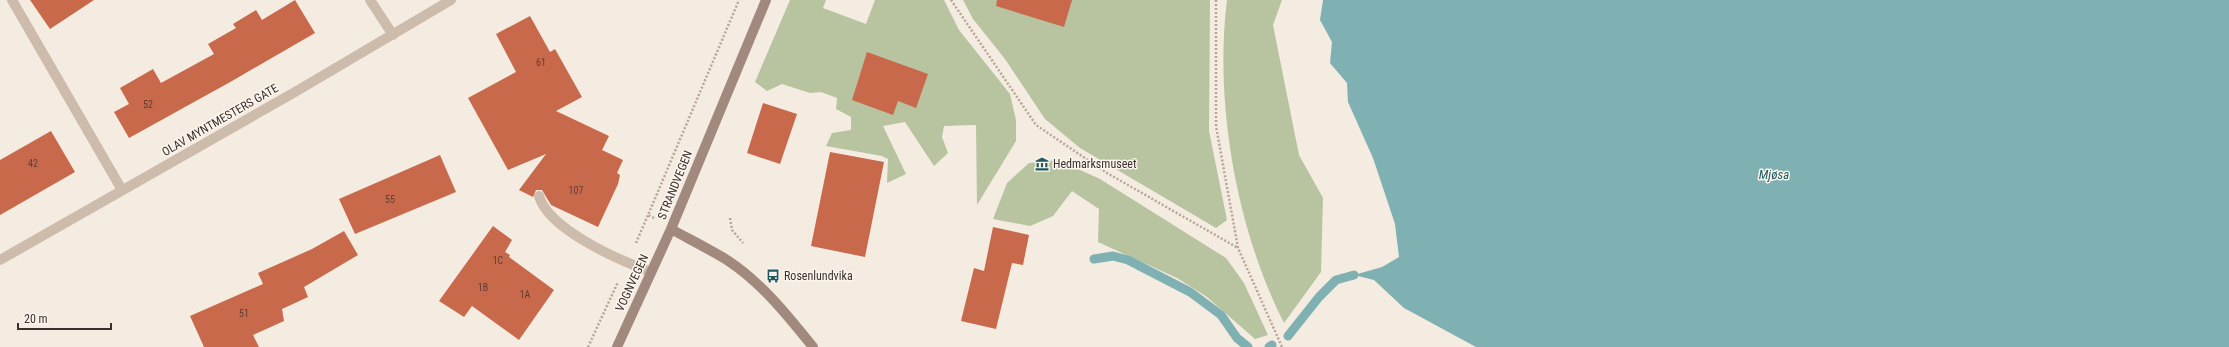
<svg xmlns="http://www.w3.org/2000/svg" width="2229" height="347" viewBox="0 0 2229 347" font-family="'Roboto Condensed',sans-serif">
  <style>
    .green { fill: #b8c4a0 }
    .water { fill: #7fb0b2 }
    .lines { fill: none; stroke-linecap: round; stroke-linejoin: round }
    .stream { stroke: #7fb0b2; stroke-width: 9 }
    .building { fill: #c8694b }
    .path { stroke: #b9a596; stroke-width: 2.5; stroke-dasharray: 2 2; stroke-linecap: butt }
    .lane { stroke: #cdbbac; stroke-width: 10 }
    .street { stroke: #cdbbac; stroke-width: 10 }
    .secondary { stroke: #a18a7d; stroke-width: 10 }
    .labels { text-anchor: middle; stroke-width: 3; stroke-linejoin: round; paint-order: stroke }
    .number-label { font-size: 10px; fill: #5e3e33 }
    .street-label { font-size: 12px; fill: #3b302b; stroke: #fbf5ee }
    .poi-label { font-size: 12px; fill: #3b302b; stroke: #fbf5ee; text-anchor: start }
    .water-label { font-size: 13px; font-style: italic; fill: #1f5a5e; stroke: #fbf5ee }
  </style>
  <rect width="100%" height="100%" fill="#f4ebe1"/>
  <!-- green -->
  <path class="green" d="M 790,0 L 826,0 L 823,8 L 866,24 L 875,0 L 944,0 L 959,30 L 1010,94 L 1016,120 L 1016,141 L 977,205 L 976,125 L 944,126 L 942,137 L 948,153 L 934,166 L 905,122 L 883,126 L 906,174 L 887,183 L 888,159 L 882,156 L 826,146 L 832,133 L 851,130 L 851,117 L 836,109 L 837,98 L 821,92 L 810,93 L 782,84 L 767,91 L 755,82 Z
    M 963,0 L 1210,0 L 1209,131 L 1227,220 L 1216,228 L 1080,148 L 1045,119 L 1005,59 L 973,19 Z
    M 1227,0 L 1282,0 L 1273,25 L 1299,155 L 1323,198 L 1321,272 L 1284,323 C 1237,231 1214,103 1227,0 Z
    M 1058,160 L 1100,179 L 1226,258 L 1244,283 L 1268,335 L 1255,339 L 1207,297 L 1177,278 L 1098,242 L 1099,209 L 1072,191 L 1053,216 L 1030,226 L 993,219 L 1007,183 L 1029,163 Z"/>
  <!-- water -->
  <path class="water" d="M 1323,0 L 2229,0 L 2229,347 L 1476,347 L 1404,308 L 1374,280 L 1354,275 L 1382,267 L 1399,257 L 1395,224 L 1373,158 L 1348,102 L 1347,83 L 1330,63 L 1332,42 L 1320,20 Z"/>
  <g class="lines">
    <!-- stream -->
    <path class="stream" d="M 1094,259 L 1113,256 L 1128,260 L 1190,292 L 1221,315 L 1237,338 L 1248,347
      M 1288,336 L 1319,297 L 1336,280 L 1354,275
      M 1269,347 L 1272,345"/>
  </g>
  <!-- building -->
  <path class="building" d="M 30,0 L 94,0 L 50,29 Z
    M 295,0 L 315,33 L 232,81 L 129,138 L 114,112 L 129,104 L 120,88 L 153,69 L 161,83 L 214,54 L 208,44 L 236,28 L 233,24 L 256,10 L 262,20 Z
    M 997,0 L 1072,0 L 1064,27 L 996,6 Z
    M 530,16 L 550,52 L 555,49 L 582,97 L 556,111 L 609,136 L 602,150 L 623,160 L 617,173 L 620,175 L 618,184 L 598,227 L 551,205 L 542,190 L 536,190 L 533,197 L 519,190 L 546,154 L 508,170 L 468,98 L 516,72 L 496,34 Z
    M 867,52 L 928,74 L 916,108 L 898,101 L 893,115 L 852,100 Z
    M 763,103 L 797,114 L 780,164 L 747,153 Z
    M 51,131 L 75,172 L 0,215 L 0,160 Z
    M 830,152 L 884,162 L 865,257 L 811,246 Z
    M 440,155 L 456,192 L 355,234 L 339,199 Z
    M 493,226 L 512,240 L 505,252 L 510,255 L 509,257 L 554,290 L 519,340 L 472,306 L 464,317 L 439,301 Z
    M 993,227 L 1029,235 L 1023,265 L 1012,263 L 996,329 L 961,321 L 974,268 L 984,271 Z
    M 344,231 L 358,255 L 304,287 L 308,297 L 282,309 L 284,321 L 253,335 L 259,347 L 204,347 L 190,316 L 263,284 L 258,273 L 312,249 Z"/>
  <g class="lines">
    <!-- path -->
    <path class="path" d="M 951,0 L 1036,125 L 1107,173 L 1238,248
      M 1216,0 L 1216,126 L 1238,248 L 1282,347
      M 654,218 L 648,215 L 739,0
      M 730,218 L 732,230 L 743,243
      M 636,243 L 648,215
      M 588,347 L 618,282"/>
    <!-- lane -->
    <path class="lane" d="M 12,0 L 122,190
      M 370,0 L 393,35
      M 539,196 C 549,230 619,260 651,272"/>
    <!-- street -->
    <path class="street" d="M 0,260 L 295,92 L 451,0"/>
    <!-- secondary -->
    <path class="secondary" d="M 671,229 C 689,239 709,249 727,260 C 761,282 788,316 813,347
      M 617,347 L 671,229 L 766,0"/>
  </g>
  <!-- icons -->
  <defs>
    <g id="museum-bare" transform="scale(1.08)"><path d="M0-6L6-3V-2H-6V-3ZM-5-1h2V3h-2ZM-1-1h2V3h-2ZM3-1h2V3H3ZM-6 4H6V6H-6Z" fill="#1f5a5e" stroke="#fbf5ee" stroke-width="2.5" paint-order="stroke"/></g>
    <g id="bus-bare" transform="scale(1.08)"><path d="M-5-6H5V4H4V6H2V4H-2V6H-4V4H-5ZM-3.5-4V0h7V-4ZM-3.5 1.2v1.5H-2V1.2ZM2 1.2v1.5H3.5V1.2Z" fill="#1f5a5e" stroke="#fbf5ee" stroke-width="2.5" paint-order="stroke"/></g>
  </defs>
  <g fill-rule="evenodd">
    <use href="#museum-bare" x="1042" y="164"/>
    <use href="#bus-bare" x="773" y="276"/>
  </g>
  <g class="labels">
    <!-- number labels -->
    <g class="number-label">
      <text x="541" y="66">61</text>
      <text x="148" y="108">52</text>
      <text x="33" y="167">42</text>
      <text x="576" y="194">107</text>
      <text x="390" y="203">55</text>
      <text x="498" y="264">1C</text>
      <text x="483" y="291">1B</text>
      <text x="525" y="298">1A</text>
      <text x="244" y="317">51</text>
    </g>
    <!-- street labels -->
    <g class="street-label">
      <text transform="translate(220 120) rotate(-30)" y="4">OLAV MYNTMESTERS GATE</text>
      <text transform="translate(675 185) rotate(-68)" y="4">STRANDVEGEN</text>
      <text transform="translate(632 283) rotate(-65)" y="4">VOGNVEGEN</text>
    </g>
    <!-- poi labels -->
    <g class="poi-label">
      <text x="1053" y="168">Hedmarksmuseet</text>
      <text x="784" y="280">Rosenlundvika</text>
    </g>
    <!-- water labels -->
    <g class="water-label">
      <text x="1774" y="179">Mjøsa</text>
    </g>
  </g>
  <!-- scale -->
  <path d="M18 323v6h93v-6" fill="none" stroke="#3b302b" stroke-width="2"/>
  <text x="24" y="323" font-size="12" fill="#3b302b" stroke="#fbf5ee" stroke-width="3" paint-order="stroke">20 m</text>
</svg>
